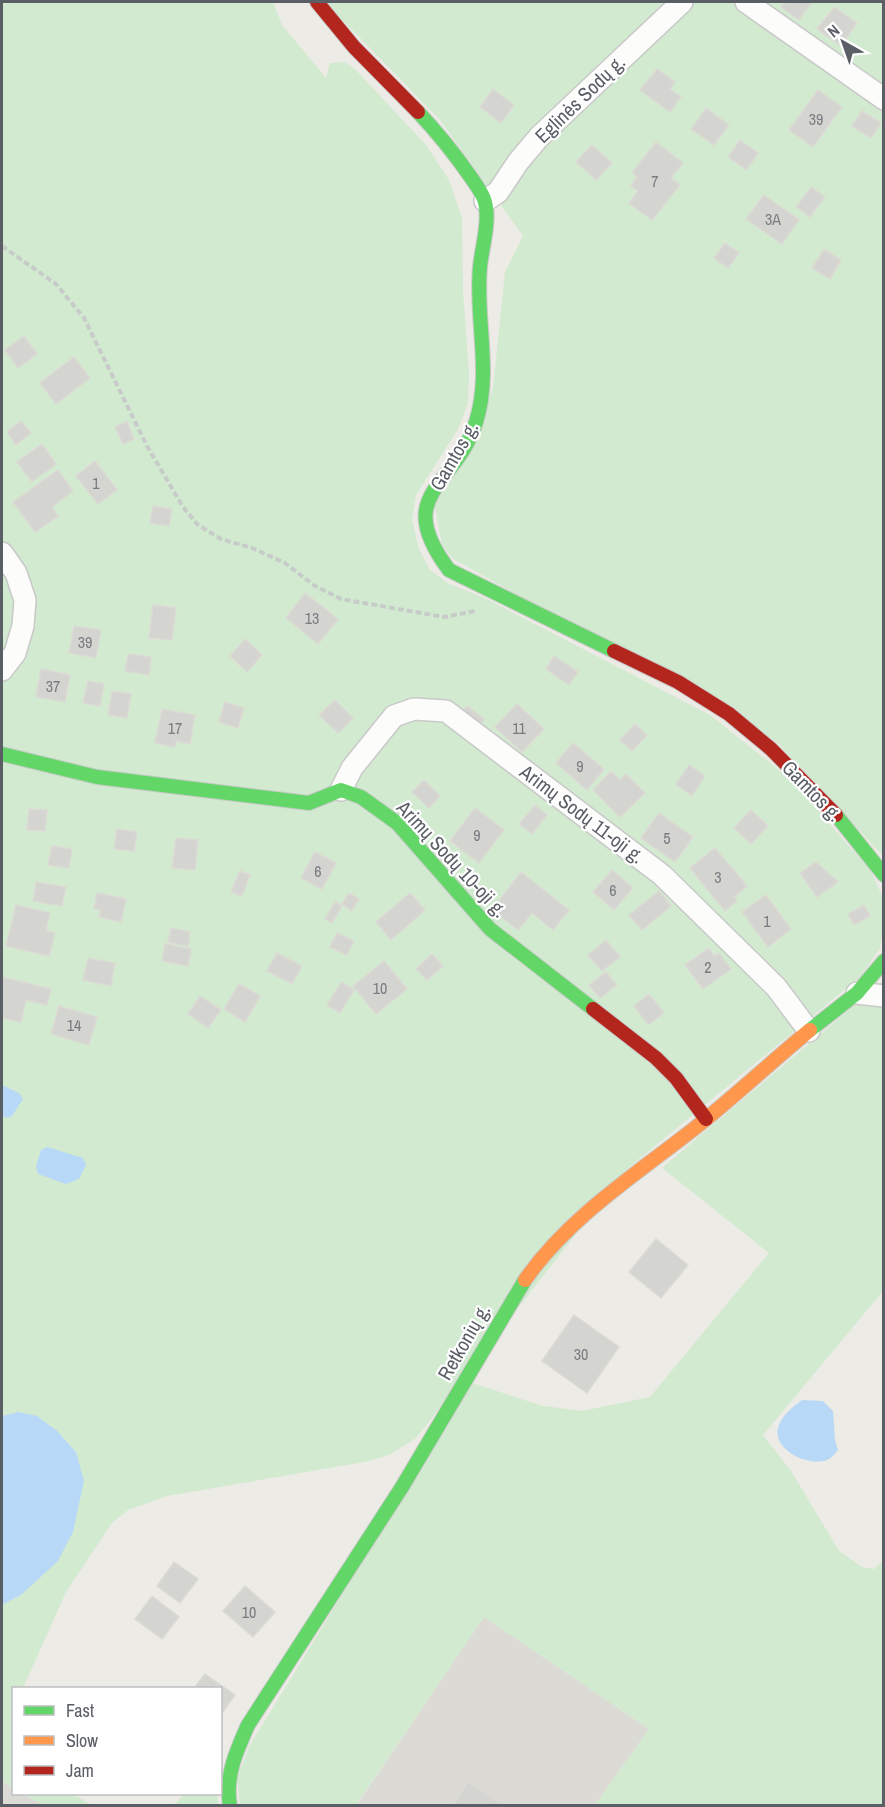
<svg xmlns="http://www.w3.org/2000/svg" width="885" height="1807" viewBox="0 0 885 1807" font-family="'Archivo Narrow',sans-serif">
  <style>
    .industrial { fill: #dbdad5 }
    .green { fill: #d2ead0 }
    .water { fill: #b8d8f7 }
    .building { fill: #d4d4d0; stroke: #dcdad4; stroke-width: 1.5 }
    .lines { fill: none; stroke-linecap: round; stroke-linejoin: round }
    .street-casing { stroke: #c8c9c8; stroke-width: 24 }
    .fast-casing { stroke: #c9cac9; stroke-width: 16 }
    .slow-casing { stroke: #c9cac9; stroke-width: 16 }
    .jam-casing { stroke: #c9cac9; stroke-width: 16 }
    .path { stroke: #c7ccc9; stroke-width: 4; stroke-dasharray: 6 3; stroke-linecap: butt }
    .street { stroke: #fcfcfb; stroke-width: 21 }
    .fast { stroke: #63d668; stroke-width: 14 }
    .slow { stroke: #ff974d; stroke-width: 14 }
    .jam { stroke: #b3261e; stroke-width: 14 }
    .labels { text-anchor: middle; stroke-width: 4.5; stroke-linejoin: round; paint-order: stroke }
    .number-label { font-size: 16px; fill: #797c80 }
    .street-label { font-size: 20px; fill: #5a5e65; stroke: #fff }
  </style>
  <rect width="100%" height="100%" fill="#ecebe5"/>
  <!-- industrial -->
  <path class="industrial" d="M 484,1617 L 649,1729 L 595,1805 L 356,1806 Z
    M 2,1781 L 13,1788 L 14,1794 L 23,1794 L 43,1805 L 2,1805 Z"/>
  <!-- green -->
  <path class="green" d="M 2,2 L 273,2 L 282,25 L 326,78 L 330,63 L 345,62 L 356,70 L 426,145 L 449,180 L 462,218 L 463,290 L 469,374 L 468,403 L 458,429 L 416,495 L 412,520 L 419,549 L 430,570 L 449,584 L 489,600 L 710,715 L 790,779 L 871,871 L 883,898 L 883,933 L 880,948 L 860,977 L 627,1169 L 416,1438 L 389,1455 L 364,1462 L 167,1496 L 128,1510 L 112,1523 L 66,1592 L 23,1688 L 14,1688 L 13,1711 L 11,1718 L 14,1730 L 13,1788 L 2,1781 L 2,1605 L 21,1595 L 76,1452 C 53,1426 38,1408 2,1416 Z
    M 325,2 L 883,2 L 883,856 L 776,741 L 452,558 L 442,545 L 435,507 L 493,389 L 505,272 L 523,236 L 440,120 Z
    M 883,981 L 883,1291 L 763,1435 L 791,1471 L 839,1551 L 862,1567 L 874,1569 L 883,1561 L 883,1805 L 595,1805 L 649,1729 L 484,1617 L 356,1805 L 240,1805 L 237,1778 L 250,1745 L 472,1383 L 543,1406 L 582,1411 L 650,1397 L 769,1253 L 662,1168 Z
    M 23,1794 L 73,1794 L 91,1805 L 43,1805 Z
    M 184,1794 L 217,1794 L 219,1806 L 173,1806 Z"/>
  <!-- water -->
  <path class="water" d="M 2,1085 L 19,1093 L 23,1099 L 12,1116 L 8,1118 L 2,1116 Z
    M 47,1147 L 83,1158 L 86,1165 L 79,1179 L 66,1184 L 38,1174 L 36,1166 L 41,1150 Z
    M 802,1400 L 823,1401 L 833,1411 L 835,1440 L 838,1450 C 834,1455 830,1460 823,1461 C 804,1465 770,1448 779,1425 C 784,1413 792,1408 802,1400 Z
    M 18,1412 L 37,1416 L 56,1430 L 76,1452 L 84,1481 L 73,1532 L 58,1561 L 21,1595 L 2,1605 L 2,1416 Z"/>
  <!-- building -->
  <path class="building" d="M 785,2 L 812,2 L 799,20 L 781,7 Z
    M 834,7 L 857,23 L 841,46 L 817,29 Z
    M 657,69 L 675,82 L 670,89 L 681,97 L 670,112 L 640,90 Z
    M 493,89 L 514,105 L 501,123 L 480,107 Z
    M 818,90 L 842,107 L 813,147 L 789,130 Z
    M 706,108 L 729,125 L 714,145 L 691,129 Z
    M 862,111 L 881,123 L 871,138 L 852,126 Z
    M 740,140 L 758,153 L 747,170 L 728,157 Z
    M 656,142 L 683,163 L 671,178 L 680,185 L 652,220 L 629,203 L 638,191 L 631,186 L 637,177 L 632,173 Z
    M 592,145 L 612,163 L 596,180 L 576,162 Z
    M 811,187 L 825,197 L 810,217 L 796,207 Z
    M 764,195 L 799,220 L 782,244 L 746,219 Z
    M 725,243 L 739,253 L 728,268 L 714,258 Z
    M 824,249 L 841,260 L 830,279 L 812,268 Z
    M 24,336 L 37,354 L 18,368 L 5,350 Z
    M 74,357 L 90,378 L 56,404 L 40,383 Z
    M 21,421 L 31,433 L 16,445 L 7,432 Z
    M 127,421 L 134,439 L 123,444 L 115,427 Z
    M 42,444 L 56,464 L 32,482 L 17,462 Z
    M 95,461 L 117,490 L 98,504 L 76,476 Z
    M 58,470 L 73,491 L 52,507 L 58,516 L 35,532 L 13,502 Z
    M 153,506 L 172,509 L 169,526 L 150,523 Z
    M 305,593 L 338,619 L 318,644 L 286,618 Z
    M 153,605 L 176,608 L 172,640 L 149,638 Z
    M 74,626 L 101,630 L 96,658 L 69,653 Z
    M 245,639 L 262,655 L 247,672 L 230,656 Z
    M 128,654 L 151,657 L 149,675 L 125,671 Z
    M 554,656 L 578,672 L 569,685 L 546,669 Z
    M 41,669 L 70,675 L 65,702 L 36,697 Z
    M 88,681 L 104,684 L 100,706 L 83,703 Z
    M 112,691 L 131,694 L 127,718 L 108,715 Z
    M 335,700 L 353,718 L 338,733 L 319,715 Z
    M 225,702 L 244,708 L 238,728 L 219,722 Z
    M 517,704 L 544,729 L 522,752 L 495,727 Z
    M 467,706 L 484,719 L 476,729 L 459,716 Z
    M 162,709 L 195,715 L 190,744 L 176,741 L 175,747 L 155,743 Z
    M 635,724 L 647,735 L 632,751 L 620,740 Z
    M 573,743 L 604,769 L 587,790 L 556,763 Z
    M 689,765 L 705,776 L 692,796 L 676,784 Z
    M 611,771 L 620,780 L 626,774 L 645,793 L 620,817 L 593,790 Z
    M 424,780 L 440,796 L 429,808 L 412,792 Z
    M 535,805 L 547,815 L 532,834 L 519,824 Z
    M 475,808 L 504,830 L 479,863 L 450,841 Z
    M 29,809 L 47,810 L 45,831 L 27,830 Z
    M 751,810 L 768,826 L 751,844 L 734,828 Z
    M 659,813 L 693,837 L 675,862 L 641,838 Z
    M 117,829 L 137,832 L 134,851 L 114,849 Z
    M 176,838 L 198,840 L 195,870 L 172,868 Z
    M 52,846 L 72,849 L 69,868 L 48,865 Z
    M 715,848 L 747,886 L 734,897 L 737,901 L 725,911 L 690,868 Z
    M 315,852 L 336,863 L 322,889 L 301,878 Z
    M 816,862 L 838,882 L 817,897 L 800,873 Z
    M 612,870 L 633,888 L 614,910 L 593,892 Z
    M 240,871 L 250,875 L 242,896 L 231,892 Z
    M 521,872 L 569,910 L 553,930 L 532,913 L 518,930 L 492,910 Z
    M 36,882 L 66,887 L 62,906 L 33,901 Z
    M 659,891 L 671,906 L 642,930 L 629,915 Z
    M 97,893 L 126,899 L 121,922 L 99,917 L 101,910 L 94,909 Z
    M 349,893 L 359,899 L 352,911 L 342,904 Z
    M 410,893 L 425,910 L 391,940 L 376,922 Z
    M 766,895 L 791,929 L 768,947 L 742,912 Z
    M 335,902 L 342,906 L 332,923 L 325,919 Z
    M 16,905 L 50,913 L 46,930 L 55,933 L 49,956 L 6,946 Z
    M 864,905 L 870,916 L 854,925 L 848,914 Z
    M 171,928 L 190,932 L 188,946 L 168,942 Z
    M 337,933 L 354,941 L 347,955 L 330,947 Z
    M 606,940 L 620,957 L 602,971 L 588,955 Z
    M 165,944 L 191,949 L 188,966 L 162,961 Z
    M 709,948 L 714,956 L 719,953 L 731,969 L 703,989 L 685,965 Z
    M 277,953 L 302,966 L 292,984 L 267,971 Z
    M 432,954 L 443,966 L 427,980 L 416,969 Z
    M 88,958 L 115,963 L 111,986 L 83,980 Z
    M 384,961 L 407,989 L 376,1014 L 353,986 Z
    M 606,972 L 617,985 L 600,998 L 589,985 Z
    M 2,977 L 51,989 L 47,1005 L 26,1000 L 21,1022 L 2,1018 Z
    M 341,982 L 354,990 L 340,1013 L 327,1005 Z
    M 239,984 L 260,996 L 245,1022 L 224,1009 Z
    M 649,994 L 664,1013 L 648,1025 L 634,1006 Z
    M 200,996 L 221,1010 L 208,1028 L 188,1014 Z
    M 59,1006 L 97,1017 L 89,1045 L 51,1034 Z
    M 656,1239 L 688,1265 L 661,1298 L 629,1272 Z
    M 574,1315 L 619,1347 L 587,1393 L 542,1361 Z
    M 174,1562 L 198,1579 L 180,1603 L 157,1586 Z
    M 245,1586 L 275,1612 L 253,1637 L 223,1611 Z
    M 152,1596 L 179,1617 L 162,1639 L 135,1619 Z
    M 205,1674 L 235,1695 L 220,1716 L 220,1688 L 194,1688 Z
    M 468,1782 L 505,1806 L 453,1806 Z"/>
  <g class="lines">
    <!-- street casing -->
    <g class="street-casing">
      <path id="street" d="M 746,2 L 884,99
        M 485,201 L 498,192 L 518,162 L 539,137 L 682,2
        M 2,553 L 16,573 L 25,600 L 23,626 L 15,653 L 2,670
        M 341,790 L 352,768 L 394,716 L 414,709 L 446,711 L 662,875 L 776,987 L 809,1031
        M 857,993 L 884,996"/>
    </g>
    <!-- fast casing -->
    <g class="fast-casing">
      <path id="fast" d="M 418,112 C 437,132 454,153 470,176 C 475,183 481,191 484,199 C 491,219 482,246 480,267 C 475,318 492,372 476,422 C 456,487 391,493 449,570 L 614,651
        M 2,754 L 97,777 L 309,803 L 341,790 L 361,797 L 397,823 L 490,929 L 593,1009
        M 836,815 L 884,875
        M 810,1030 L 857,993 L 884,961
        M 230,1806 C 225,1776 236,1752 248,1725 L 402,1487 L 525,1280"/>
    </g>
    <!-- slow casing -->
    <g class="slow-casing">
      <path id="slow" d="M 525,1280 C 568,1218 635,1175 695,1128 C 734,1097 771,1062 810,1030"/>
    </g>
    <!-- jam casing -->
    <g class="jam-casing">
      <path id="jam" d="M 317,2 L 354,47 L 418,112
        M 614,651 L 678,682 L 729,714 L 771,749 L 836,815
        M 593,1009 L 656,1058 L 676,1078 L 706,1119"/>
    </g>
    <!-- path -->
    <path class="path" d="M 2,246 L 56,284 L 84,318 L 147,446 L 183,507 L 198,525 L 221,539 L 252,548 L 285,563 L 315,586 L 341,599 L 444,617 L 475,611"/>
    <!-- street -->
    <use href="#street" class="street"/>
    <!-- fast -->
    <use href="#fast" class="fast"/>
    <!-- slow -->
    <use href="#slow" class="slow"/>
    <!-- jam -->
    <use href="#jam" class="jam"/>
  </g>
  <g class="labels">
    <!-- number labels -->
    <g class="number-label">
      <text x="816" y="125">39</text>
      <text x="655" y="187">7</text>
      <text x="773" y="225">3A</text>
      <text x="96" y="489">1</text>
      <text x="312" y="624">13</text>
      <text x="85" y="648">39</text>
      <text x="53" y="692">37</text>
      <text x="175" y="734">17</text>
      <text x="519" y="734">11</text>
      <text x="580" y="772">9</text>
      <text x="477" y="841">9</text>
      <text x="667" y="844">5</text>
      <text x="318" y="877">6</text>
      <text x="718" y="883">3</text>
      <text x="613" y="896">6</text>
      <text x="767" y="927">1</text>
      <text x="708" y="973">2</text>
      <text x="380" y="994">10</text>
      <text x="74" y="1031">14</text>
      <text x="581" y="1360">30</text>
      <text x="249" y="1618">10</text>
    </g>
    <!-- street labels -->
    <g class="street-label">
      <text transform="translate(580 99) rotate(-44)" y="7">Eglinės Sodų g.</text>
      <text transform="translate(454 456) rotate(-60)" y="7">Gamtos g.</text>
      <text transform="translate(812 791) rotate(46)" y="7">Gamtos g.</text>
      <text transform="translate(582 814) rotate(37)" y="7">Arimų Sodų 11-oji g.</text>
      <text transform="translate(452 859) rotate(47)" y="7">Arimų Sodų 10-oji g.</text>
      <text transform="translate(464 1342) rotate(-60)" y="7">Retkonių g.</text>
    </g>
  </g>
  <!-- border -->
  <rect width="885" height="1807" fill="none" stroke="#5a5e65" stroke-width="6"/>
  <!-- legend -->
  <rect x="12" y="1687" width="210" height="108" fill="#ffffff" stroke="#bdbfc1" stroke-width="1.5"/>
  <rect x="24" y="1706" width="30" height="9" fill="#63d668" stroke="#bdbfc1" stroke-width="1.5"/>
  <text x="66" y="1717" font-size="18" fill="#5a5e65">Fast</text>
  <rect x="24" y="1736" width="30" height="9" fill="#ff974d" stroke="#bdbfc1" stroke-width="1.5"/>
  <text x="66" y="1747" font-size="18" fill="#5a5e65">Slow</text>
  <rect x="24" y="1766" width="30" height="9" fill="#b3261e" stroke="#bdbfc1" stroke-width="1.5"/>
  <text x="66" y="1777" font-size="18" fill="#5a5e65">Jam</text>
  <!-- north arrow -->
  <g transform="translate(843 42) rotate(320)" stroke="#ffffff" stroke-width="4.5" paint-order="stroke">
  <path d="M0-4.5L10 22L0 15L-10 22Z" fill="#5a5e65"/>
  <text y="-9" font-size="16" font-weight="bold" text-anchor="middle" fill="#5a5e65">N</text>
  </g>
</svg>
